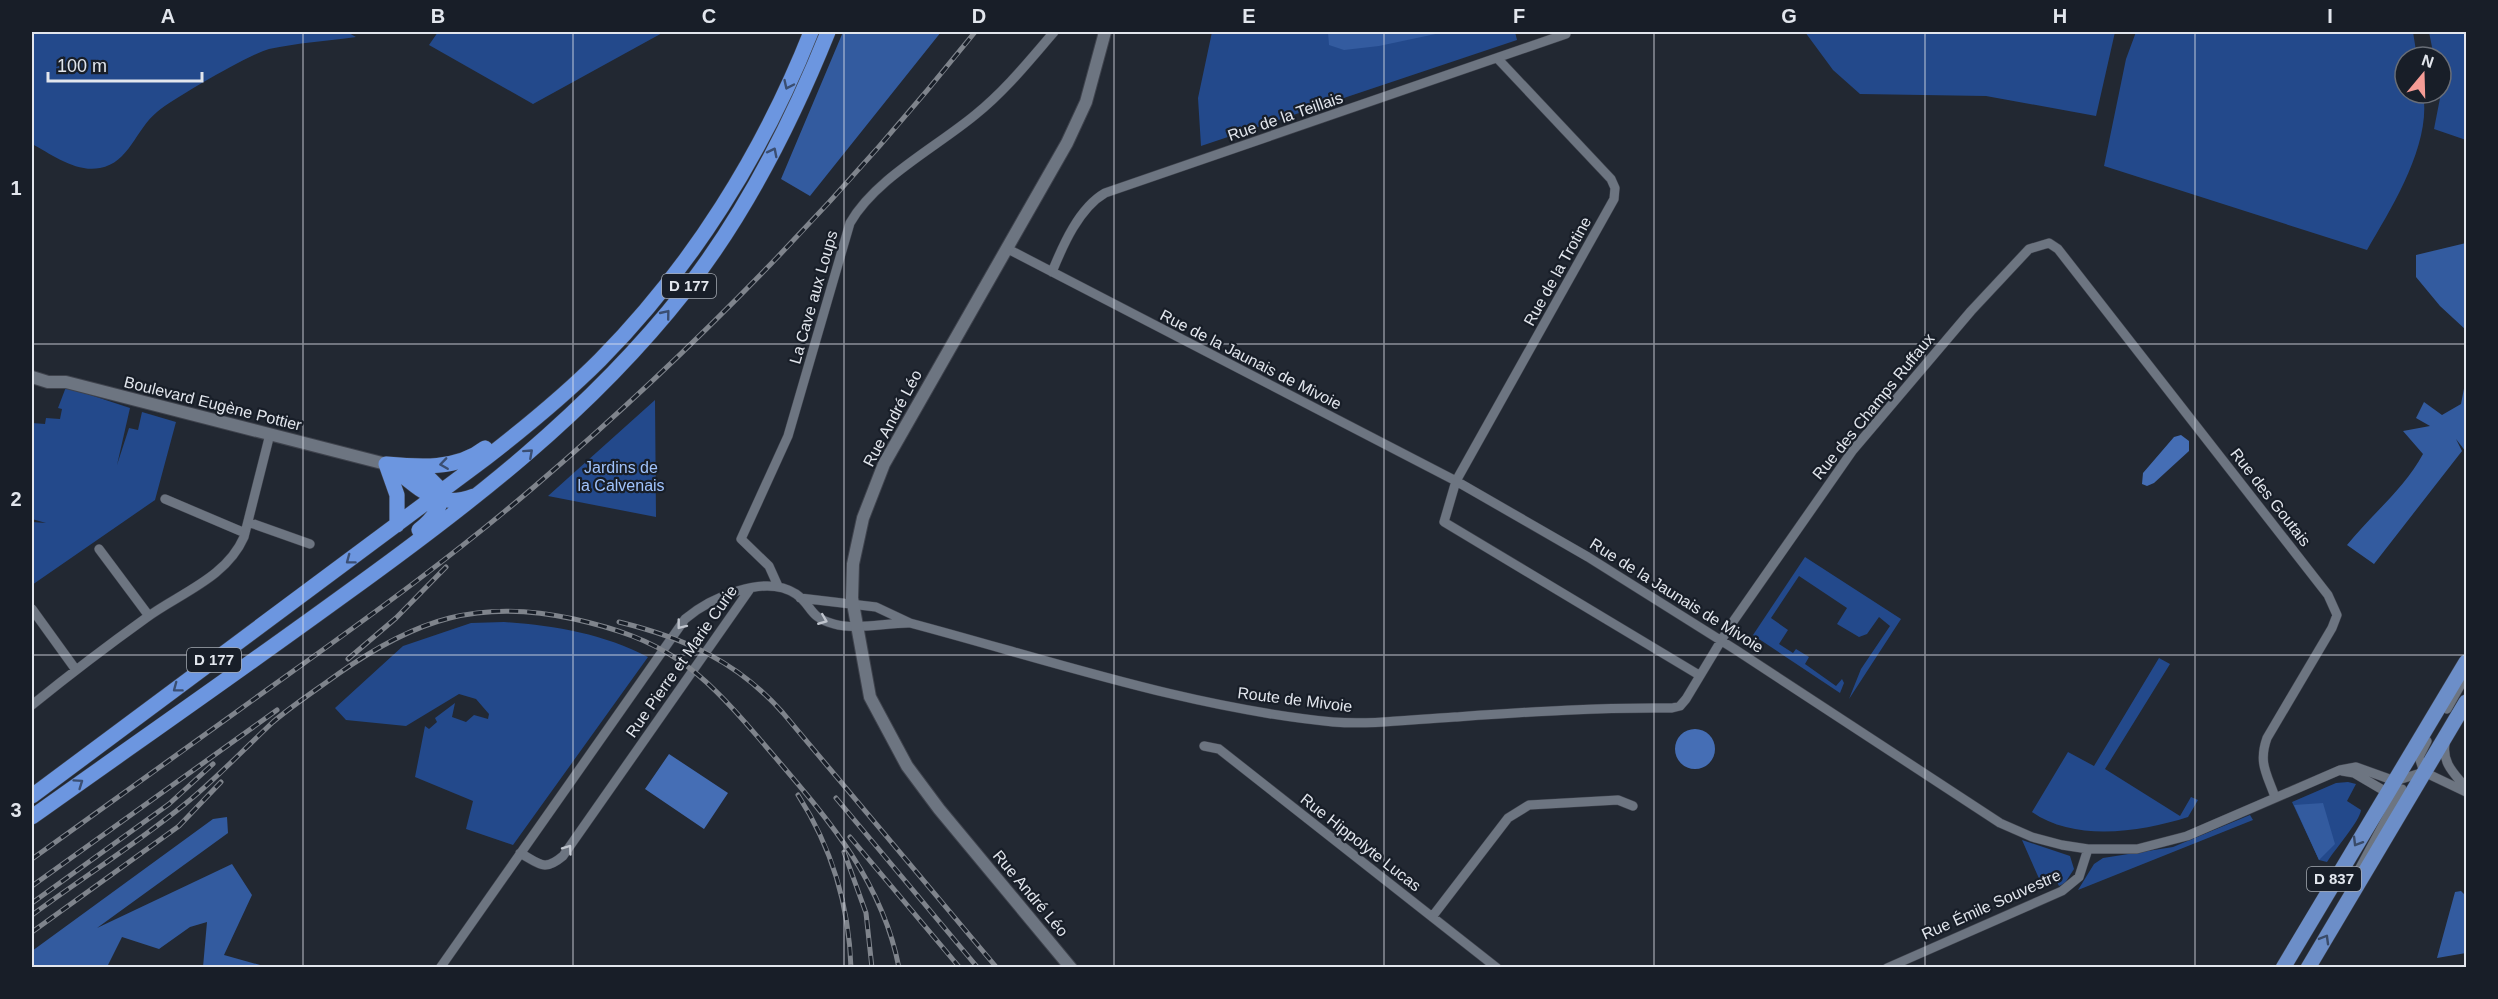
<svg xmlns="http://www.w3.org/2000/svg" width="2498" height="999" viewBox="0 0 2498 999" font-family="Helvetica,sans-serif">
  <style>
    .green { fill: #23498b }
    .forest { fill: #335b9f }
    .water { fill: #456eb5 }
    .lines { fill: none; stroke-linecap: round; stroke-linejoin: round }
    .minor-casing { stroke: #3f434d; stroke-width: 10 }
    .tertiary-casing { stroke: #3f434d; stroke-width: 14 }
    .primary-casing { stroke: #3f434d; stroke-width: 16 }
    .trunk-casing { stroke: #3f434d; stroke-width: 16 }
    .minor { stroke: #6d7581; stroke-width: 9 }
    .tertiary { stroke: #6d7581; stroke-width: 12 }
    .primary { stroke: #6c8ec8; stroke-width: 15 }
    .trunk { stroke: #6c96e0; stroke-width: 15 }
    .rail-casing { stroke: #7f848c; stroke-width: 5 }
    .rail { stroke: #181e28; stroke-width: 3; stroke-dasharray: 9; stroke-linecap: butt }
    .oneway { stroke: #3a4e72 }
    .oneway2 { stroke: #bfc4cd }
    .oneway3 { stroke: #3a4b68 }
    .grid { fill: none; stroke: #e2e6ed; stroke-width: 1.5; stroke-opacity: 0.55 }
    .labels { text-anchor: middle; stroke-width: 4.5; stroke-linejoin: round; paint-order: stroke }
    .shield { fill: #181e28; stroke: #a5aab2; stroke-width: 1.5 }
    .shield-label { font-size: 15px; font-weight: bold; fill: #e2e6ed }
    .street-label { font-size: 16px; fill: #e2e6ed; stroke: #181e28 }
    .park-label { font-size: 16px; fill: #a0c3fc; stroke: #181e28 }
    .neatline { fill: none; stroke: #e2e6ed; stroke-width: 2 }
    .grid-label { font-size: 20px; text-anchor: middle; font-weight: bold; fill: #e2e6ed }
  </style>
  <rect width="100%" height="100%" fill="#222832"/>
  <!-- green -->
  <path class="green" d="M 32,32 L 347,32 L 356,37 C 327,41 297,43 269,49 C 250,54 174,98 157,112 C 136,129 129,163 100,168 C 76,173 51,154 32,144 Z
    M 438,32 L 664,32 L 533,104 L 429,45 Z
    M 1212,32 L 1515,32 L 1517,40 L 1201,146 L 1198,98 Z
    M 1805,32 L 2115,32 L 2096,116 L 1986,96 L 1860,94 L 1833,70 Z
    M 2136,32 L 2413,32 L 2417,57 L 2405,57 L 2405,93 L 2423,93 C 2432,144 2392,207 2367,250 L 2104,166 L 2126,59 Z
    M 2429,32 L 2466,32 L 2466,140 L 2434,129 L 2441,93 L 2441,57 L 2434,57 Z
    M 66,387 L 130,408 L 117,465 L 129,428 L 138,430 L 142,412 L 176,422 L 155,500 L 32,585 L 32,522 L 46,523 L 32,519 L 32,423 L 45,424 L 46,418 L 60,419 L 62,409 L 58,408 Z
    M 655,400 L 656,517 L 548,496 Z
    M 1805,557 L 1901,619 L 1849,699 L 1861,669 L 1890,626 L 1879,617 L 1867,634 L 1859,637 L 1837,624 L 1847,608 L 1799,576 L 1771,618 L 1788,630 L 1779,644 L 1793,653 L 1796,649 L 1809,657 L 1805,664 L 1836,686 L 1842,679 L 1844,683 L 1840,693 L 1753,635 Z
    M 504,622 C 553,625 604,634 648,657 L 513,845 L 466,829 L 473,801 L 415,777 L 425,726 L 429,729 L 437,722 L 435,718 L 455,703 L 452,717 L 466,722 L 474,715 L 488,719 L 489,714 L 476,699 L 459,694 L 406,726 L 346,720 L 335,708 L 403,646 L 471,623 Z
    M 2159,658 L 2170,664 L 2105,769 L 2180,816 L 2191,797 L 2198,800 L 2188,817 C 2141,832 2075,842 2032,812 L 2068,752 L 2094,766 Z
    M 2348,782 L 2356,784 L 2347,801 L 2361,810 C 2360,821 2335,849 2327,862 L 2319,860 L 2292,802 L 2336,783 Z
    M 2250,815 L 2253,820 L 2078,890 L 2094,864 L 2103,858 L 2173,847 Z
    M 2022,840 L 2070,856 L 2074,869 L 2065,883 L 2059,886 L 2055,878 L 2041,883 Z"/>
  <!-- forest -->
  <path class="forest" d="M 843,32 L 941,32 L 810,196 L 781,179 Z
    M 1328,32 L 1445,32 L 1379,46 L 1344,50 L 1329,45 Z
    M 2466,243 L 2466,330 L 2440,306 L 2416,277 L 2416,255 Z
    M 2466,378 L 2466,452 L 2456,439 L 2462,451 L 2374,564 L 2347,545 C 2372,514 2404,489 2423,454 L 2403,431 L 2430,426 L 2416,418 L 2424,402 L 2442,415 L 2461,404 Z
    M 2323,803 L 2335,844 L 2319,860 L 2294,805 Z
    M 227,817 L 228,833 L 97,928 L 232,864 L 252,895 L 224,955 L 267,967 L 203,967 L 207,922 L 190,927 L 159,949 L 122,937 L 107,967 L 32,967 L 32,951 L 213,819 Z
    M 2461,891 L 2466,896 L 2466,953 L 2437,958 L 2455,892 Z"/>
  <!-- water -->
  <path class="water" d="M 2181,435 L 2189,441 L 2189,451 L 2154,483 L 2147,486 L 2142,484 L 2143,473 L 2174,437 Z
    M1675 749a20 20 0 1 1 40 0a20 20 0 1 1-40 0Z
    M 669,754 L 728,793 L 704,829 L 645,789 Z"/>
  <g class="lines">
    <!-- minor casing -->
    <g class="minor-casing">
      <path id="minor" d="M 1498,59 L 1611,179 L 1615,188 L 1614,199 L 1456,481 L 1444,522 L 1699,675
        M 1006,248 L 1456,481 L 1588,557 L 1736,650 L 2000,823 L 2032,837 L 2062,845 L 2088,849 L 2137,849 L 2187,836 L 2340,770 L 2356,767 L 2395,781
        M 1052,272 C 1063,245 1079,208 1105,193 L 1566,34
        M 165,499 L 245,533
        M 248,522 L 310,544
        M 99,549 L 149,616
        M 778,586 L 769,566 L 741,539 L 788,436 L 850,223 C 875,179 935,148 975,115 C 1005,91 1029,61 1054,32
        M 800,598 L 876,607 L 910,623 C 1049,660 1189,708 1333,722 C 1373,725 1415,719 1455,717 C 1528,712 1599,707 1672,708 L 1680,706 L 1686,699 L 1730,626 L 1853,450 L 1971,311 L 2029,249 L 2049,243 L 2058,249 L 2328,595 L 2337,615 L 2332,628 L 2267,738 C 2258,763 2267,774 2275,797
        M 32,609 L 76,670
        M 32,705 C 69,675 107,646 146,618 C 180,593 226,578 244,537 L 270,434
        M 2447,709 L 2464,679
        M 2445,744 C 2442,764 2455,774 2466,788
        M 1204,746 L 1219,749 L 1497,968
        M 2342,771 L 2354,773 L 2388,793 L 2392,792
        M 2424,772 L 2419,757 L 2427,741
        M 2395,781 L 2424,772 L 2466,792
        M 520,853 C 540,864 544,872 563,856 L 750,589
        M 2355,877 L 2402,789
        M 1432,917 L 1508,818 L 1529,805 L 1618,800 L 1633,806
        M 440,968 L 685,619 C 710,598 765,573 796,594 C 813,606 808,617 834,624 C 855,630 885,623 908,623
        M 1887,968 L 2062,891 L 2079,877 L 2088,849"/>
    </g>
    <!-- tertiary casing -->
    <g class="tertiary-casing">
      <path id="tertiary" d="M 32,377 L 48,382 L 66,382 L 386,464
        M 1071,968 L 939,809 L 907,766 L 870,697 L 852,598 L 853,564 L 863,518 L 884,464 L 1067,143 L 1086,102 L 1105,32"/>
    </g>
    <!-- primary casing -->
    <g class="primary-casing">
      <path id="primary" d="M 2283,968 L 2466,662
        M 2308,968 L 2466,702"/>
    </g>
    <!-- trunk casing -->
    <g class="trunk-casing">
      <path id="trunk" d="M 386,464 C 419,467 457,470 485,448
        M 386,464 L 397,495 L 397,525
        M 390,466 C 419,487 436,511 474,496
        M 405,466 L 426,475 L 442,491 C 442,508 432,520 419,530
        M 32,796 L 486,458 C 526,427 565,395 600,360 C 692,267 763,153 811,32
        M 32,817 C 136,743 241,670 344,595 C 469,505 589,413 685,291 C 746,213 791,124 828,32"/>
    </g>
    <!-- minor -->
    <use href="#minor" class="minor"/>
    <!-- tertiary -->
    <use href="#tertiary" class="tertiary"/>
    <!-- primary -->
    <use href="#primary" class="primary"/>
    <!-- trunk -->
    <use href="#trunk" class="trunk"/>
    <!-- rail casing -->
    <g class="rail-casing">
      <path id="rail" d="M 619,622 C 685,638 738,662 783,713 L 997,968
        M 348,659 L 396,618 L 446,567
        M 798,795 C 832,848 849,904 851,968
        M 836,798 L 978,968
        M 850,837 L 960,968
        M 844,852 L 866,913 L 872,968
        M 32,859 C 117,798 203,736 289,674 C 373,614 457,553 535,486 C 696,348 843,197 975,32
        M 32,886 L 277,710
        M 32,903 L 169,804 L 213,764
        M 32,915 C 82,878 136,844 185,804 C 216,779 244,749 273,722 C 293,705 316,690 338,674 C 416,619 479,598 574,619 C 664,639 698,667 757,736 C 817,807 881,873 899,968
        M 32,932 L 179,826 L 221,782"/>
    </g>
    <!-- rail -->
    <use href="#rail" class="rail"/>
  </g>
  <!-- one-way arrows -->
  <defs><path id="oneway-chevron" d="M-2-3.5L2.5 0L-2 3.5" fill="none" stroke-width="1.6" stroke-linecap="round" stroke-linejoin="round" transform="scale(1.5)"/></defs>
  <g class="oneway">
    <use href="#oneway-chevron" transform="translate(788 85) rotate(115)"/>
    <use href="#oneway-chevron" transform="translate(773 152) rotate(-63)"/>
    <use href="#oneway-chevron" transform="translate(666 314) rotate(-51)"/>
    <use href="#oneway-chevron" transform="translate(529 453) rotate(-42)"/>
    <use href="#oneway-chevron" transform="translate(444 464) rotate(172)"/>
    <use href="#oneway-chevron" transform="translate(350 560) rotate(143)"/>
    <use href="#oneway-chevron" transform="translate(177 688) rotate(143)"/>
    <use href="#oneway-chevron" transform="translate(79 783) rotate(-35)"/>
  </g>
  <g class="oneway2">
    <use href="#oneway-chevron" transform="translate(823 620) rotate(22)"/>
    <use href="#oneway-chevron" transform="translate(681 625) rotate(128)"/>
    <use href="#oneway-chevron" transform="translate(568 849) rotate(-54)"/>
  </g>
  <g class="oneway3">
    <use href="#oneway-chevron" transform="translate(2357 842) rotate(121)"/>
    <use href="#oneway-chevron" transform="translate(2325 939) rotate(-60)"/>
  </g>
  <!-- grid -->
  <path class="grid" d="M 303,32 L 303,968M 573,32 L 573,968M 844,32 L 844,968M 1114,32 L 1114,968M 1384,32 L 1384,968M 1654,32 L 1654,968M 1925,32 L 1925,968M 2195,32 L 2195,968M 32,344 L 2466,344M 32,655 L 2466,655"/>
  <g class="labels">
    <!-- shield labels -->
    <g class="shield">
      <rect x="662" y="274" width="54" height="24" rx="4.5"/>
      <rect x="187" y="648" width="54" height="24" rx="4.5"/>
      <rect x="2307" y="867" width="54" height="24" rx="4.5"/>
    </g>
    <g class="shield-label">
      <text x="689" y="291">D 177</text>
      <text x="214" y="665">D 177</text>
      <text x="2334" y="884">D 837</text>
    </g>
    <!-- street labels -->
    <g class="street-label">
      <text transform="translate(1285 116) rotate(-19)" y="6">Rue de la Teillais</text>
      <text transform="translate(1557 271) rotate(-61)" y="6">Rue de la Trotine</text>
      <text transform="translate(813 297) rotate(-74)" y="6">La Cave aux Loups</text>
      <text transform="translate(1251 359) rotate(27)" y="6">Rue de la Jaunais de Mivoie</text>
      <text transform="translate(213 403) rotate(14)" y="6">Boulevard Eugène Pottier</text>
      <text transform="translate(1873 406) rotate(-51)" y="6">Rue des Champs Ruffaux</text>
      <text transform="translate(892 418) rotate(-62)" y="6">Rue André Léo</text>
      <text transform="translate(2271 497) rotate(52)" y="6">Rue des Goutais</text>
      <text transform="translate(1677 595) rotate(32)" y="6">Rue de la Jaunais de Mivoie</text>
      <text transform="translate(681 661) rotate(-55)" y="6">Rue Pierre et Marie Curie</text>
      <text transform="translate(1295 699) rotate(7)" y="6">Route de Mivoie</text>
      <text transform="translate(1361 842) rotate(38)" y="6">Rue Hippolyte Lucas</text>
      <text transform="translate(1031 893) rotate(50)" y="6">Rue André Léo</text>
      <text transform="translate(1991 904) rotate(-24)" y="6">Rue Émile Souvestre</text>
    </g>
    <!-- park labels -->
    <g class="park-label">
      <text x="621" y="473">Jardins de<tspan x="621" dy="18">la Calvenais</tspan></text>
    </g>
  </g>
  <!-- border -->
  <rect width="2498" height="999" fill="none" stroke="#181e28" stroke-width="66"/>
  <!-- north arrow -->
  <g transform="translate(2423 75) rotate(19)"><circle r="28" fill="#181e28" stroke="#696e77" stroke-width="1.5"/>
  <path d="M0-4.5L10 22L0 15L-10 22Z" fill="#f59c96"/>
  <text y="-9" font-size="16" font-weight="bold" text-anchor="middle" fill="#e2e6ed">N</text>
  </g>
  <!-- scale -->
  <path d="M48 72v9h154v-9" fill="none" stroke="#e2e6ed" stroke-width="3"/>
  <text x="57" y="72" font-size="18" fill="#e2e6ed" stroke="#181e28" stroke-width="4.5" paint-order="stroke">100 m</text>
  <rect x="33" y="33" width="2432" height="933" class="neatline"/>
  <g class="grid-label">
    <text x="168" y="23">A</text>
    <text x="438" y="23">B</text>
    <text x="709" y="23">C</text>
    <text x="979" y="23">D</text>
    <text x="1249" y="23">E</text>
    <text x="1519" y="23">F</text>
    <text x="1789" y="23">G</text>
    <text x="2060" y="23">H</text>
    <text x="2330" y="23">I</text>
    <text x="16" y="195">1</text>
    <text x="16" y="506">2</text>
    <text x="16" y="817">3</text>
  </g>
</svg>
